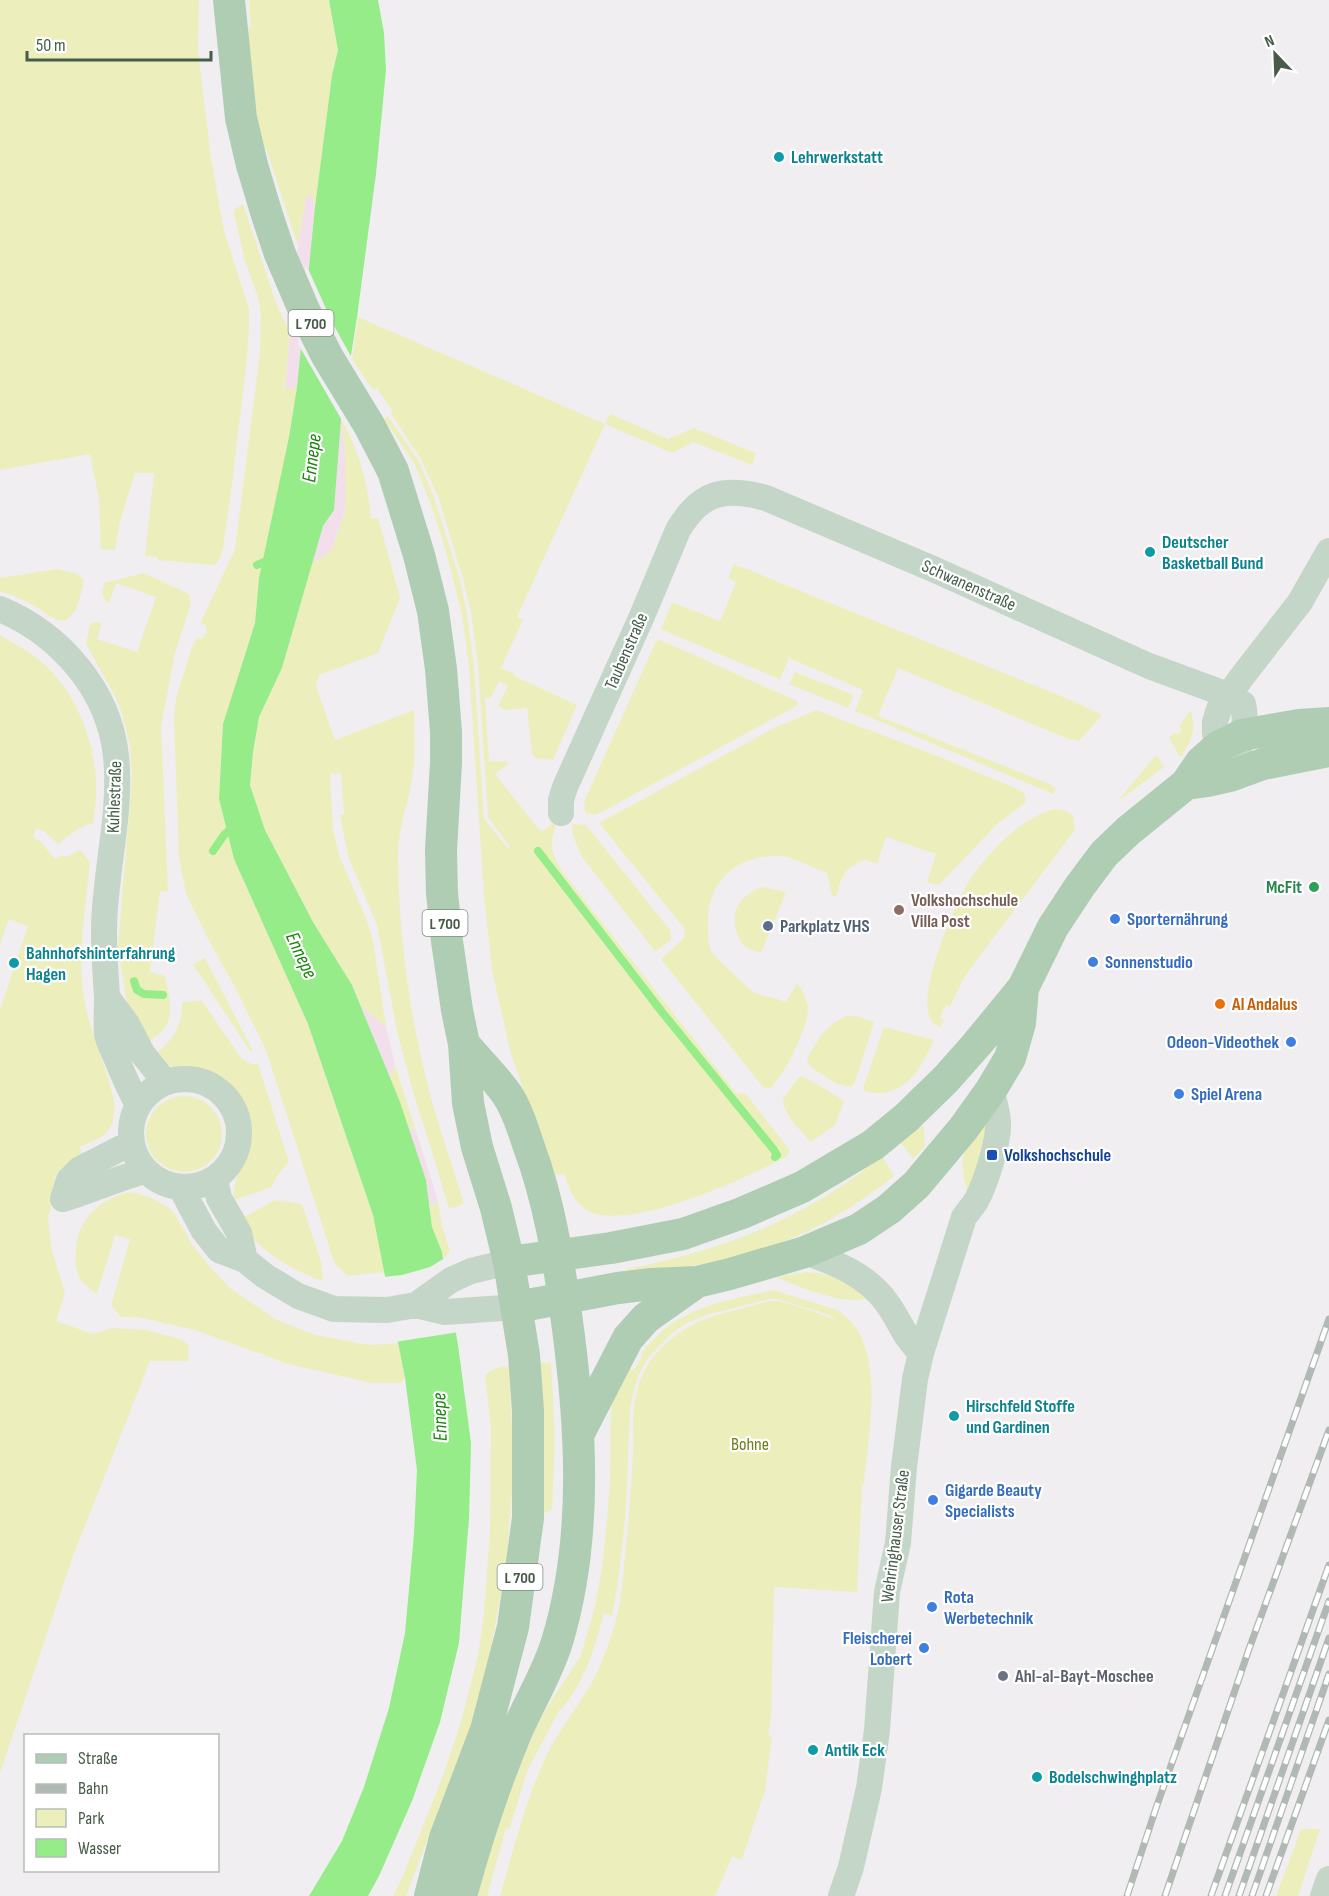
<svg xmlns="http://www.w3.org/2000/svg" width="1329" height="1896" viewBox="0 0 1329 1896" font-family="'Sofia Sans Condensed',sans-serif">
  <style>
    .green { fill: #ecefbc }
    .sand { fill: #f2dfeb }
    .water { fill: #95ec89 }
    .pier { fill: #f0eef1 }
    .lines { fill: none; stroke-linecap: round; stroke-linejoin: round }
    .stream { stroke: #95ec89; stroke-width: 8 }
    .minor { stroke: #c4d6c7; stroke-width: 26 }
    .major { stroke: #aecdb3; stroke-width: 32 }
    .rail-casing { stroke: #b0b9b3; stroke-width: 7 }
    .rail { stroke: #fff; stroke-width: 4.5; stroke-dasharray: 14; stroke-linecap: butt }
    .culture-dot { fill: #0f9aa8; stroke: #fff; stroke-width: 2 }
    .leisure-dot { fill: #2e9e5b; stroke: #fff; stroke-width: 2 }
    .education-dot { fill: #8d6e63; stroke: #fff; stroke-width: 2 }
    .shop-dot { fill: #3f7fe0; stroke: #fff; stroke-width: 2 }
    .service-dot { fill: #5c6f8a; stroke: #fff; stroke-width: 2 }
    .food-dot { fill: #e8710a; stroke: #fff; stroke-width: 2 }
    .transit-dot { fill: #1a4fb4; stroke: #fff; stroke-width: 2 }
    .worship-dot { fill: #6b7280; stroke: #fff; stroke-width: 2 }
    .labels { text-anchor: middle; stroke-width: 4.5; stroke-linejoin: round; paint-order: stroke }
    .shield { fill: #fff; stroke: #7e8d80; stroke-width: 1.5 }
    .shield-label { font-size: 16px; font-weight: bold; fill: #465c49 }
    .culture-label { font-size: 18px; font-weight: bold; fill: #0d838f; stroke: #fff; text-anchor: start }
    .street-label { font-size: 18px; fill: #465c49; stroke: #fff }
    .leisure-label { font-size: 18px; font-weight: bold; fill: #27864d; stroke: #fff; text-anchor: end }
    .education-label { font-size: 18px; font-weight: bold; fill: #785e54; stroke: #fff; text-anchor: start }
    .shop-label { font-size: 18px; font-weight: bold; fill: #366cbe; stroke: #fff; text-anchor: start }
    .service-label { font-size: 18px; font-weight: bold; fill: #4e5e75; stroke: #fff; text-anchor: start }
    .food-label { font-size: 18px; font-weight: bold; fill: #c56008; stroke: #fff; text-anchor: start }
    .transit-label { font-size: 18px; font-weight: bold; fill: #164399; stroke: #fff; text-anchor: start }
    .park-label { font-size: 18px; fill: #6c7e16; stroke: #fff }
    .worship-label { font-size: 18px; font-weight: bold; fill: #5b616d; stroke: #fff; text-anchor: start }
    .water-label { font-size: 20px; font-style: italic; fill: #1b840c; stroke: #fff }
  </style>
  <rect width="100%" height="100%" fill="#f0eef1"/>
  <!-- green -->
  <path class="green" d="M 0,0 L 199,0 L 198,50 L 211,159 L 224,231 L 249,309 L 249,325 L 247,358 L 231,492 L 223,547 L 220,559 L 214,565 L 157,560 L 157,557 L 145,556 L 154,473 L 135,473 L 120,521 L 115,550 L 101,549 L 99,500 L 90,454 L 0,470 Z
    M 249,0 L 329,0 L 338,50 L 332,75 L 315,207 L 311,193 L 306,198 L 298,246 L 266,148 L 261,149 L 254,112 L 246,28 L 251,27 Z
    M 243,204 L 276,303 L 290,333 L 285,389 L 297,387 L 289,437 L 259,578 L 255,623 L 223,724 L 219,799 L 234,859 L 308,1024 L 373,1215 L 385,1272 L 348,1276 L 336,1265 L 333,1259 L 266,1050 L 235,987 L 207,937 L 186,893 L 182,874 L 179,858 L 174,718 L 176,698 L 192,647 L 197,638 L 203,639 L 204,634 L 207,634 L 206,625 L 200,624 L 235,549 L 260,353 L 261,316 L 259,300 L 245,261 L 234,214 L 235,209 Z
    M 358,317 L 605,424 L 610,414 L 668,439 L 694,428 L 756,453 L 752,465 L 693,442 L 672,453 L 605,424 L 517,617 L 523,620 L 501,668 L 515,674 L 514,676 L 577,705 L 553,760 L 536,758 L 532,754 L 527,708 L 506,710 L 498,706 L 508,686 L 499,681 L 490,699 L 485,697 L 489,762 L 507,761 L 508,764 L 495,774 L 541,832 L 552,824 L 555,824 C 555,831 553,834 552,840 C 550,852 558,864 564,874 L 736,1093 L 746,1094 L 788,1148 L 789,1153 L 786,1157 C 746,1178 630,1232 588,1211 C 574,1203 569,1188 564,1173 L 554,1176 L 511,1054 L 492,970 L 484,896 L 469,667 L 462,615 L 445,548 L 430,502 L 414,463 L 384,419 L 388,416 L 418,460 L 427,480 L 435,500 L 460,580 L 467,614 L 474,666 L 484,819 L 508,848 L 510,846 L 488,818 L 478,665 L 471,613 L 463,579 L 439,499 L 421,459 L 391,414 L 393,412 L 377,388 L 373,390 L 352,359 Z
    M 341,419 C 359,450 368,483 371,519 L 378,518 L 400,598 L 378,653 L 319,675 L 316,686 L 335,740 L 414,710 C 414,733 416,757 412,779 C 408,806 397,831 398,860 C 399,939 410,1018 430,1094 C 440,1131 453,1167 464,1204 L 449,1209 L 433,1155 L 413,1092 L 397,1031 L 377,925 L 348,856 L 340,815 L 344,814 L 341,773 L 330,774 L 333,829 L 339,855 L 366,918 L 373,941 L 386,1027 L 361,1006 L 352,985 L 313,922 L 265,830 L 250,785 L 253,752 L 259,717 L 282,668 L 312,563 L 331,551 L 345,511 L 345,452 Z
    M 734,564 L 1073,701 L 1102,715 L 1079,741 L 1066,738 L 898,668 L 878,716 L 1047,783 L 1056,788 L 1053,794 L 855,711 L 863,690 L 789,658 L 780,679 L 707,649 L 661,629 L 672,602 L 720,621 L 736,582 L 728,578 Z
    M 57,569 L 75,573 L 84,580 C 81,593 76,628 55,619 C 47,616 42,610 35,606 C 24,600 12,595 0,591 L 0,578 Z
    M 144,573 L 189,594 L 191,603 L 175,653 L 161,727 L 168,891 L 160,892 L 150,972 L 165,976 C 171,1005 178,1028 145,1043 L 133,1019 L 126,998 L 118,947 L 132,778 L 130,745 L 121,711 L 114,694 L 86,644 L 90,624 L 97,622 L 102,623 L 97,639 L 137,652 L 156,597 L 116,583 L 109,603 L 106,602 L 102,594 L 104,583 Z
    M 0,635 C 14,644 31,652 43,663 C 75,692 93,736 96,779 C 97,794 95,810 93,825 L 90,823 L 76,830 L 58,844 L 45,832 L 36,828 L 33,837 L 41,842 L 55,859 L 62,855 L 66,857 L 80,850 L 90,862 C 86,908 76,959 85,1004 C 92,1037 107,1068 114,1101 C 115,1107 114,1118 112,1124 C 107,1137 91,1142 79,1147 L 83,1154 L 62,1168 L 56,1175 L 48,1221 L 52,1251 L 65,1293 L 56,1321 L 93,1334 L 112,1328 L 146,1330 L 181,1339 L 189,1346 L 188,1361 L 150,1361 L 73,1556 L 0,1773 L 0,1010 L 28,926 L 9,919 L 0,944 Z
    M 660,640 L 797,701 L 798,705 L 596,815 L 585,813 L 584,802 L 656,641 Z
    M 795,672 L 854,695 L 848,708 L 789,684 Z
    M 816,710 L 940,757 L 1022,791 L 1026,798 L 1025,803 L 997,824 L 939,885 L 927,882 L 936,854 L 886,837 L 877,864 L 865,860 C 843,868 842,876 836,897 L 832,896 L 827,873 C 814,868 793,857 780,856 C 737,854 706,882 708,925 C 708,933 708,945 712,952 C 715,957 751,991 755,993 C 765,997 776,998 786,1002 L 797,983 C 803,991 807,999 808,1009 C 808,1027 785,1074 772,1086 C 768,1089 767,1088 763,1087 L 661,959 L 684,938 L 685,929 L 599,823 L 774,728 Z
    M 1190,711 C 1198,727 1191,744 1180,757 L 1169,738 L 1173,733 L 1178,734 L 1182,730 L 1179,726 Z
    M 1156,755 L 1164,767 L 1121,799 L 1120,798 Z
    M 1054,809 L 1063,810 L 1073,815 L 1075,830 L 975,962 L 962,981 L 950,1007 L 946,1005 L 940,1017 L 944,1020 L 940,1027 C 935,1025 932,1023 930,1018 C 917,991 956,899 973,875 C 993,848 1020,819 1054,809 Z
    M 572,824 L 586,825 L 670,930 L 671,940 L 655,951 L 582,857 L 573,836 Z
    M 762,887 L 786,892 L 761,953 C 757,951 751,950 747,948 C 735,940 731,916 739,904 C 744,895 753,891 762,887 Z
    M 205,958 L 253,1051 L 250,1051 L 193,964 Z
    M 202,1001 L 241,1058 L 251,1064 L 258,1064 L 289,1162 L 277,1176 L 272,1187 L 234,1200 C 233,1174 246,1162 248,1138 C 250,1107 229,1080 200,1072 C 178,1067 171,1071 154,1055 C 174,1039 182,1027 182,1002 Z
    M 846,1016 L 856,1016 L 874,1022 L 855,1082 L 851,1087 L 837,1084 L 812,1068 L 808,1063 L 807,1058 L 821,1035 L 831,1025 Z
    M 884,1027 L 934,1040 C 920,1071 904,1099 866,1092 L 863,1088 Z
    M 395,1065 L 416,1131 L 407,1125 L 390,1078 Z
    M 802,1076 C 810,1081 840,1096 844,1102 L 835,1125 L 811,1142 C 802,1133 782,1112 783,1099 L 798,1078 Z
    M146 1134a38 38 0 1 1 76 0a38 38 0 1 1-76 0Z
    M 921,1125 L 924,1128 L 925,1146 L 913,1159 L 900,1142 Z
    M 984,1125 L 989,1132 L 968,1191 L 967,1190 C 958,1155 962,1153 984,1125 Z
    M 882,1156 L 894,1176 C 851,1210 804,1238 750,1253 C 710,1264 669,1270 628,1277 L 627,1269 C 725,1249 804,1220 882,1156 Z
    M 131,1192 L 152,1198 L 169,1208 L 174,1213 L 191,1243 L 209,1266 L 231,1289 L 277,1320 L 312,1334 L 352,1342 L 371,1345 L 398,1343 L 405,1378 L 401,1383 L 372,1383 L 288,1364 L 195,1330 L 138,1317 L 121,1317 L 111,1306 L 130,1239 L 115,1235 L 97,1294 C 92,1290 83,1284 80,1279 C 75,1270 75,1260 76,1251 C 77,1219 100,1198 131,1192 Z
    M 275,1200 L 302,1204 L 321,1262 L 323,1281 C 292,1270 256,1250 239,1220 Z
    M 438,1201 L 442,1226 L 450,1251 L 445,1258 L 432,1228 L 430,1207 Z
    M 808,1272 C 834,1274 848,1283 869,1298 C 843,1306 800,1287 776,1277 Z
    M 774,1290 L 837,1310 C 889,1341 868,1433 864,1483 L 862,1484 L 857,1592 L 774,1587 L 771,1717 L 768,1735 L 772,1737 L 765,1790 L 742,1859 L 732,1857 L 715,1896 L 500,1896 C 514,1848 526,1799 547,1754 C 558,1732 573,1713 586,1692 C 598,1673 606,1652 613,1630 C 621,1606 623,1579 625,1554 C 629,1521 631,1487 633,1454 C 634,1433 631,1411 637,1391 C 647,1348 688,1321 728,1312 C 740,1310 767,1300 777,1301 C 787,1302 824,1315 833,1319 L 834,1318 L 827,1314 L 773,1298 L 706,1315 L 687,1323 L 671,1334 L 648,1358 L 638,1376 L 630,1407 L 626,1509 L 619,1575 L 612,1616 L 604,1613 C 595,1648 585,1680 562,1709 L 560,1709 L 528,1769 L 509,1830 L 506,1828 L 487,1896 L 476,1896 L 494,1833 L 521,1763 L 539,1720 L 581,1655 L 595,1606 L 602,1568 L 607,1520 L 610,1481 L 611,1409 L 613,1391 L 622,1364 L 633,1370 L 638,1364 L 638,1361 L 640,1361 C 641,1359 641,1356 642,1353 C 644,1348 651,1343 654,1339 C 686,1305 730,1300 774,1290 Z
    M 551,1362 L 555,1440 L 552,1509 L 546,1513 L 542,1510 L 539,1363 Z
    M 509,1366 L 512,1432 L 512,1490 L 506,1567 L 490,1653 L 471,1725 L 406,1896 L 393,1896 L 402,1878 L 443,1776 L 461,1722 L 478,1656 L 484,1614 L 490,1531 L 491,1428 L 485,1376 C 492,1368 498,1367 509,1366 Z
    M 1301,1829 L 1320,1829 L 1298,1896 L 1276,1896 Z"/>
  <!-- sand -->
  <path class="sand" d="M 311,193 L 315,207 L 297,387 L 285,390 L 298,246 L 306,198 Z
    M 341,419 L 345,452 L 345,511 L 331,551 L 312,563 L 323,526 L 334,510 Z
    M 361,1006 L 386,1027 L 395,1065 L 390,1078 Z
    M 407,1125 L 416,1131 L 438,1201 L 430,1207 L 426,1180 Z"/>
  <!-- water -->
  <path class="water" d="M 329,0 L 378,0 L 384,33 L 386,70 L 376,174 L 357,317 L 341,419 L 334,510 L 323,526 L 282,668 L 259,717 L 253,752 L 250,785 L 265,830 L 313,922 L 352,985 L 400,1102 L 426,1180 L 432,1227 L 442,1252 L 458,1345 L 471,1443 L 469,1518 L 459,1643 L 440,1722 L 412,1801 L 379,1876 L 368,1896 L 309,1896 L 342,1841 L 364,1787 L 389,1708 L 405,1633 L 414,1534 L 417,1470 L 405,1378 L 373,1215 L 308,1024 L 234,859 L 219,799 L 223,724 L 255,623 L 259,578 L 289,437 L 297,387 L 315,207 L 332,75 L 338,50 Z"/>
  <!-- pier -->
  <path class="pier" d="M 306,264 L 332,322 L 353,360 L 344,424 L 298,344 Z
    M 445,1258 L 459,1332 L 395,1342 L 383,1277 L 402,1275 L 430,1267 Z"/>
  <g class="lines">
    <!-- stream -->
    <path class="stream" d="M 257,565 L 272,559
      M 213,851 L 224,835 L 233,827
      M 538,851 L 662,1012 L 774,1150 L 777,1155 L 775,1157
      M 134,981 L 137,990 L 144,994 L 163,995"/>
    <!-- minor -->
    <path class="minor" d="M 0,609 C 60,634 109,690 116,756 C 121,802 110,851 106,897 C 102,930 105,964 107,997 C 107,1009 106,1022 107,1034 C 108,1041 112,1048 115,1055 C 122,1072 129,1089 138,1105
      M 1225,763 L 1215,734 L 1215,722 L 1219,709 L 1241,678 L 1300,602 L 1329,551
      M 561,813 L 561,800 L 565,787 L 642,616 L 678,530 C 701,491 725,487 766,498 L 933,569 L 1149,666 L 1228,695 L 1243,704 C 1249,727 1237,754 1230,776
      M 107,997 L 127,1024 L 142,1053 L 165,1082
      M131 1133a54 54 0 1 1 108 0a54 54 0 1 1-108 0Z
      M 215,1179 L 219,1198 L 239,1233 L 245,1260
      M 181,1188 L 204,1231 L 219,1250 L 245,1260 L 265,1276 L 298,1296 L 334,1309 L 387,1310 L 416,1305 L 445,1312 L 517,1307
      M 63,1199 L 69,1180 L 80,1169 L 131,1143
      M 63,1199 C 90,1191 116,1179 144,1171
      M 805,1252 C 836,1263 867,1275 887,1303 C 900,1321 904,1337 921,1353
      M 416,1305 L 451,1280 L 471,1271 L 509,1262
      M 841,1896 L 851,1867 L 869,1788 L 877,1730 L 887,1592 L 898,1543 L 904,1467 L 915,1379 L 921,1353 L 964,1217 C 968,1212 972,1207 976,1201 C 985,1185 999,1142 998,1123 C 998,1112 994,1101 991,1090
      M 1323,1896 L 1329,1879"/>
    <!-- major -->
    <path class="major" d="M 229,0 L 241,118 L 252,165 L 267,215 L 280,254 L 304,310 L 327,356 L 369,425 L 393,471 L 419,555 L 433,611 L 441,669 L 446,732 L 446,763 L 441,850 L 442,893 L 447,941 L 457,1010 L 464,1044 L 468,1103 L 477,1147 L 496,1208 L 509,1262 L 524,1355 L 528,1411 L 528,1518 L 513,1627 L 486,1730 L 445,1838 L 430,1896
      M 1186,784 L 1208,781 L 1230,776 L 1263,764 L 1329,751
      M 509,1262 L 611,1248 L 683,1234 L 742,1213 L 802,1187 L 873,1145 L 906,1118 L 946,1079 L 977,1044 L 1023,988 L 1053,927 L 1080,886 L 1104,854 L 1128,831 L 1186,784 L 1201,762 L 1218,747 L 1242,735 L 1299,725 L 1329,723
      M 517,1307 L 618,1288 L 651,1284 L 697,1282 L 730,1274 L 805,1252 L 859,1229 L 889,1209 L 916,1185 L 963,1129 L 991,1090 L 1010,1058 L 1020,1023 L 1023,988
      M 579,1433 L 628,1338 L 646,1318 L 697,1282
      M 461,1896 C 476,1841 494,1786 516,1733 C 529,1703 547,1674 557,1642 C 589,1536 581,1422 566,1314 C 558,1257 549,1201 529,1147 C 523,1130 518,1111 508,1096 C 496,1078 478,1061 464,1044"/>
    <!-- rail casing -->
    <g class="rail-casing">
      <path id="rail" d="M 1127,1896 L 1156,1808 L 1329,1319
        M 1165,1896 L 1249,1649 L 1329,1430
        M 1211,1896 L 1329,1565
        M 1225,1896 L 1329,1601
        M 1239,1896 L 1329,1638
        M 1252,1896 L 1329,1674
        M 1266,1896 L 1329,1720"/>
    </g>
    <!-- rail -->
    <use href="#rail" class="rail"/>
  </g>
  <!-- markers -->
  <g class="culture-dot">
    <circle cx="779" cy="157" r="6"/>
    <circle cx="1150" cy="552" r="6"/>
    <circle cx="14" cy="963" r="6"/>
    <circle cx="954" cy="1416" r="6"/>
    <circle cx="813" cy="1750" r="6"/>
    <circle cx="1037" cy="1777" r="6"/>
  </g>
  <circle class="leisure-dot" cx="1314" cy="887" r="6"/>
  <circle class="education-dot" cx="899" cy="910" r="6"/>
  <g class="shop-dot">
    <circle cx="1115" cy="919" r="6"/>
    <circle cx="1093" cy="962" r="6"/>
    <circle cx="1291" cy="1042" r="6"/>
    <circle cx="1179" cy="1094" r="6"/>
    <circle cx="933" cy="1500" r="6"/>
    <circle cx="932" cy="1607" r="6"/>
    <circle cx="924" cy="1648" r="6"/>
  </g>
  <circle class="service-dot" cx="768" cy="926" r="6"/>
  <circle class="food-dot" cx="1220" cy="1004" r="6"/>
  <rect class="transit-dot" x="986" y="1149" width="12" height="12" rx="3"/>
  <circle class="worship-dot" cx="1003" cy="1676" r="6"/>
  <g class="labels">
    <!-- shield labels -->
    <g class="shield">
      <rect x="288.5" y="310" width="45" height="26" rx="4.5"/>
      <rect x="422.5" y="910" width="45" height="26" rx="4.5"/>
      <rect x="497.5" y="1564" width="45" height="26" rx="4.5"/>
    </g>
    <g class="shield-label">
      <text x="311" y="329">L 700</text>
      <text x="445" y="929">L 700</text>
      <text x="520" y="1583">L 700</text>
    </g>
    <!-- culture labels -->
    <g class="culture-label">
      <text x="791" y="163">Lehrwerkstatt</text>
      <text x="1162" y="548">Deutscher<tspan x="1162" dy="21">Basketball Bund</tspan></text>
      <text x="26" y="959">Bahnhofshinterfahrung<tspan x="26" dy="21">Hagen</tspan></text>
      <text x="966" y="1412">Hirschfeld Stoffe<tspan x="966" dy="21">und Gardinen</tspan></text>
      <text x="825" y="1756">Antik Eck</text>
      <text x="1049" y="1783">Bodelschwinghplatz</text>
    </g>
    <!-- street labels -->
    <g class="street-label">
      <text transform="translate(969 585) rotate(24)" y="6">Schwanenstraße</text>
      <text transform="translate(626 651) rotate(-66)" y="6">Taubenstraße</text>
      <text transform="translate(114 797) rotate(-88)" y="6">Kuhlestraße</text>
      <text transform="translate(895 1536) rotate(-83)" y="6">Wehringhauser Straße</text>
    </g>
    <!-- leisure labels -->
    <g class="leisure-label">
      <text x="1302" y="893">McFit</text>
    </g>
    <!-- education labels -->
    <g class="education-label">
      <text x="911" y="906">Volkshochschule<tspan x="911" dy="21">Villa Post</tspan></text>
    </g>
    <!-- shop labels -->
    <g class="shop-label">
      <text x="1127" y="925">Sporternährung</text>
      <text x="1105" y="968">Sonnenstudio</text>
      <text x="1279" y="1048" text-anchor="end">Odeon-Videothek</text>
      <text x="1191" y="1100">Spiel Arena</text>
      <text x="945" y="1496">Gigarde Beauty<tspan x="945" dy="21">Specialists</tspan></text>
      <text x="944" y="1603">Rota<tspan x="944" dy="21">Werbetechnik</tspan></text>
      <text x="912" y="1644" text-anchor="end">Fleischerei<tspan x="912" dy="21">Lobert</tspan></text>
    </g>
    <!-- service labels -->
    <g class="service-label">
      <text x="780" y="932">Parkplatz VHS</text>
    </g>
    <!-- food labels -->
    <g class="food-label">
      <text x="1232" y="1010">Al Andalus</text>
    </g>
    <!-- transit labels -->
    <g class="transit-label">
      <text x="1004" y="1161">Volkshochschule</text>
    </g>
    <!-- park labels -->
    <g class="park-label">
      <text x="750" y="1450">Bohne</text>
    </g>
    <!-- worship labels -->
    <g class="worship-label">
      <text x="1015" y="1682">Ahl-al-Bayt-Moschee</text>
    </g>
    <!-- water labels -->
    <g class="water-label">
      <text transform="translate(311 458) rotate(-83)" y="7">Ennepe</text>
      <text transform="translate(302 955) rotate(65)" y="7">Ennepe</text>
      <text transform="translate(439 1417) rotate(-92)" y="7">Ennepe</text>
    </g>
  </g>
  <!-- legend -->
  <rect x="24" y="1734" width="195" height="138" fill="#ffffff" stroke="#b5beb6" stroke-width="1.5"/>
  <rect x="36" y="1754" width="30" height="9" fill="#aecdb3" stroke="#b5beb6" stroke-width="1.5"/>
  <text x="78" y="1764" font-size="18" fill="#465c49">Straße</text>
  <rect x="36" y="1784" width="30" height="9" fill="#b0b9b3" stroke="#b5beb6" stroke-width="1.5"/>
  <text x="78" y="1794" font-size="18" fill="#465c49">Bahn</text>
  <rect x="36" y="1809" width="30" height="18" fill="#ecefbc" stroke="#b5beb6" stroke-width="1.5"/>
  <text x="78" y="1824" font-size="18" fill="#465c49">Park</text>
  <rect x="36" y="1839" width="30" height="18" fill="#95ec89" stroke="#b5beb6" stroke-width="1.5"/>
  <text x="78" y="1854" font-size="18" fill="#465c49">Wasser</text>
  <!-- north arrow -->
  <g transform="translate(1275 54) rotate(337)" stroke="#ffffff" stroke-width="4.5" paint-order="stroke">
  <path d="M0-4.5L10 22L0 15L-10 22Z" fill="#465c49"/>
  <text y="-9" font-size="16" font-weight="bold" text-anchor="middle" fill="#465c49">N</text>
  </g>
  <!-- scale -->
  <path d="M27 51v9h184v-9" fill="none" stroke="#465c49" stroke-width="3"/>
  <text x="36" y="51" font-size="18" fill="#465c49" stroke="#ffffff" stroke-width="4.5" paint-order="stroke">50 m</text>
</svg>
